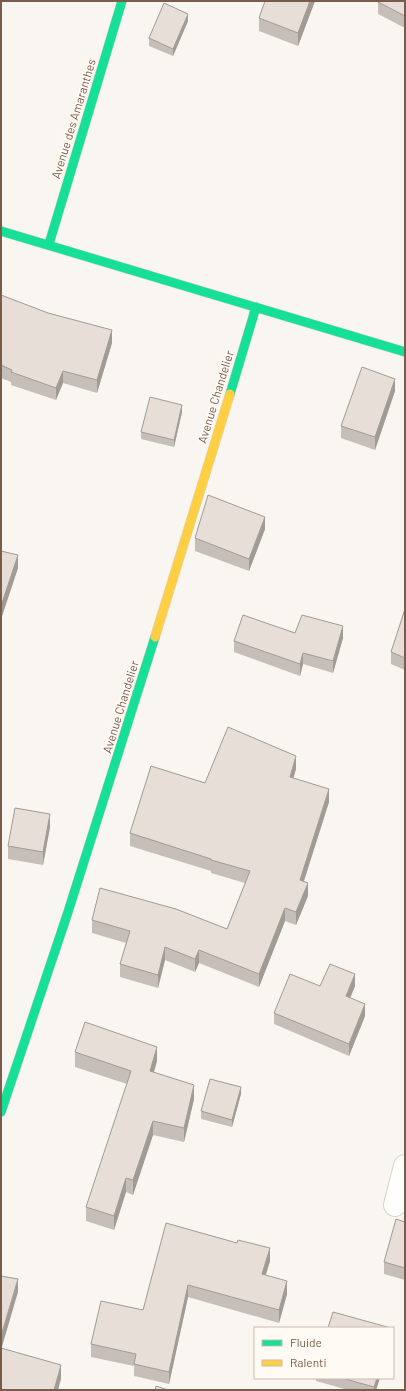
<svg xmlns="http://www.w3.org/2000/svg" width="406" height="1391" viewBox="0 0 406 1391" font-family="Barlow,sans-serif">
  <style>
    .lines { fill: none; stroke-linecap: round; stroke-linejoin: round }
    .street-casing { stroke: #d7d1cb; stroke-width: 24 }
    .fast-casing { stroke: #d9d2cb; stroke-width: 10 }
    .slow-casing { stroke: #d9d2cb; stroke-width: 10 }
    .street { stroke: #fefefd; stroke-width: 22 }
    .fast { stroke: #16e098; stroke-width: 9 }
    .slow { stroke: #ffcf43; stroke-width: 9 }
    .wall { fill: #c6bfb9 }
    .shaded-wall { fill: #a19b96 }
    .building { fill: #e6ded7; stroke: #a19b96 }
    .labels { text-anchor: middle; stroke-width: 3.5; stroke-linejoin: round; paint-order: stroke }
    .street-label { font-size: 12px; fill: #7a5c4d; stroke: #fffaf3 }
  </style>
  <rect width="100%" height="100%" fill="#f9f5f0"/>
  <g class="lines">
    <!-- street casing -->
    <g class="street-casing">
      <path id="street" d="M 395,1205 L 405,1166"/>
    </g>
    <!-- fast casing -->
    <g class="fast-casing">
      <path id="fast" d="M 1,231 L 405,352
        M 49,244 L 122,1
        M 230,394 L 256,307
        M 1,1112 L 68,912 L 155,637"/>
    </g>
    <!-- slow casing -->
    <g class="slow-casing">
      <path id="slow" d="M 155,637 L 230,394"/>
    </g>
    <!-- street -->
    <use href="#street" class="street"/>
    <!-- fast -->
    <use href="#fast" class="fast"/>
    <!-- slow -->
    <use href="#slow" class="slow"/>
  </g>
  <!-- wall -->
  <path class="wall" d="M 315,1 L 298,46 L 259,31 L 259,18 Z
    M 405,1 L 405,28 L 378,14 L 378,2 Z
    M 188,21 L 173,56 L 149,46 L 149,38 Z
    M 1,295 L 112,343 L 97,393 L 63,383 L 56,400 L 11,385 L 11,382 L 1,378 Z
    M 395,391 L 375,450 L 341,438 L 341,426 Z
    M 182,412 L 174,447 L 141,439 L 141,432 Z
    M 265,529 L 249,571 L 195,551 L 195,538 Z
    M 1,551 L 18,568 L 1,619 Z
    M 405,609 L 405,670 L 391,664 L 391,652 Z
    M 295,633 L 343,638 L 333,673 L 303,664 L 300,676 L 234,652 L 234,641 Z
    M 296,769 L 293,778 L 329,802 L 304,881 L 308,896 L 296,925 L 285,921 L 259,987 L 199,963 L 195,972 L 165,960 L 158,988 L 120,977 L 120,964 L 126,943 L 92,933 L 92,920 L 227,929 L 245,883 L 211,873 L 211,871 L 130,846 L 130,833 L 205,783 Z
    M 50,827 L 43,865 L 8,859 L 8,846 Z
    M 320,986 L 355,986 L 350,998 L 365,1016 L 349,1056 L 274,1024 L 274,1013 Z
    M 75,1052 L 157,1061 L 154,1072 L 194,1099 L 184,1142 L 153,1135 L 133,1195 L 126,1192 L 114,1230 L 86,1221 L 86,1207 L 127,1084 L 75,1067 Z
    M 241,1094 L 232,1127 L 201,1119 L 201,1111 Z
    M 405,1222 L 405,1280 L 384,1274 L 384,1262 Z
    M 166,1223 L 270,1261 L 266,1275 L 287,1294 L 279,1323 L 188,1297 L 169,1384 L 134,1376 L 134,1366 L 91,1357 L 91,1344 L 143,1310 Z
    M 316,1378 L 380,1378 L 376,1390 L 348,1390 L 316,1381 Z"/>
  <!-- shaded-wall -->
  <path class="shaded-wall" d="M 310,1 L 315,1 L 298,46 L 298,33 Z
    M 188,14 L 188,21 L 173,56 L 173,49 Z
    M 112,330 L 112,343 L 97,393 L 97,380 Z
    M 63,371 L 63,383 L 56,400 L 56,388 Z
    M 395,379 L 395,391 L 375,450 L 375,437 Z
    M 182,405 L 182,412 L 174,447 L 174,440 Z
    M 265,517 L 265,529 L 249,571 L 249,559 Z
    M 18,555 L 18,568 L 1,619 L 1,606 Z
    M 343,626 L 343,638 L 333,673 L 333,661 Z
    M 303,653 L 303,664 L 300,676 L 300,664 Z
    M 296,756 L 296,769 L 290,790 L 290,777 Z
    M 329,789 L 329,802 L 300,893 L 300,880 Z
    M 50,814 L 50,827 L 43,865 L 43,852 Z
    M 308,883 L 308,896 L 296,925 L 296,912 Z
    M 285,908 L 285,921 L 259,987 L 259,974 Z
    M 165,947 L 165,960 L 158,988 L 158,975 Z
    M 199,950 L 199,963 L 195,972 L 195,959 Z
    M 355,974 L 355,986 L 346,1008 L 346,996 Z
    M 365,1004 L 365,1016 L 349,1056 L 349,1044 Z
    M 157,1047 L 157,1061 L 150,1085 L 150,1071 Z
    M 194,1085 L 194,1099 L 184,1142 L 184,1128 Z
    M 241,1087 L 241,1094 L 232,1127 L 232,1120 Z
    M 153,1121 L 153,1135 L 133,1195 L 133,1180 Z
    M 126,1178 L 126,1192 L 114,1230 L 114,1216 Z
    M 270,1248 L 270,1261 L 262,1286 L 262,1274 Z
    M 18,1279 L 18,1292 L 1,1350 L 1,1336 Z
    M 287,1281 L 287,1294 L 279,1323 L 279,1310 Z
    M 188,1285 L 188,1297 L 169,1384 L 169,1372 Z
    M 61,1365 L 61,1379 L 58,1390 L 54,1390 Z
    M 377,1378 L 380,1378 L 376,1390 L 374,1390 L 374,1387 Z"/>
  <!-- building -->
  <path class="building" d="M 265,1 L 310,1 L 298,33 L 259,18 Z
    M 378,1 L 405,1 L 405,16 L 378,2 Z
    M 164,3 L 188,14 L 173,49 L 149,38 Z
    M 1,295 L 48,313 L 112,330 L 97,380 L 63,371 L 56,388 L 11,372 L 12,370 L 1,365 Z
    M 362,367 L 395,379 L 375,437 L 341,426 Z
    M 150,397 L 182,405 L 174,440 L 141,432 Z
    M 208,495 L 265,517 L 249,559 L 195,538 Z
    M 1,551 L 18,555 L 1,606 Z
    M 405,609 L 405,658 L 391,652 Z
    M 243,615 L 295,633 L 302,615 L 343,626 L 333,661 L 303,653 L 300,664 L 234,641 Z
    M 228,727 L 296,756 L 290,777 L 329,789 L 300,880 L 308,883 L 296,912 L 285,908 L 259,974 L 199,950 L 195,959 L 165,947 L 158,975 L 120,964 L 130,931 L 92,920 L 100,888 L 176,909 L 227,929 L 250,871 L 211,860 L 211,859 L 130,833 L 151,766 L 205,783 Z
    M 15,808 L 50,814 L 43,852 L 8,846 Z
    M 330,964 L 355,974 L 346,996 L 365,1004 L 349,1044 L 274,1013 L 290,974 L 320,986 Z
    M 85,1022 L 157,1047 L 150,1071 L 194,1085 L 184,1128 L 153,1121 L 133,1180 L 126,1178 L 114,1216 L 86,1207 L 131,1071 L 75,1052 Z
    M 210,1079 L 241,1087 L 232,1120 L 201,1111 Z
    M 396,1219 L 405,1222 L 405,1268 L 384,1262 Z
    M 166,1223 L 237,1243 L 238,1240 L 270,1248 L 262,1274 L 287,1281 L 279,1310 L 188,1285 L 169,1372 L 134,1364 L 136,1354 L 91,1344 L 101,1301 L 143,1310 Z
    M 1,1276 L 18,1279 L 1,1336 Z
    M 333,1312 L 391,1328 L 328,1328 Z
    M 1,1348 L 61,1365 L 54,1390 L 1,1390 Z
    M 342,1378 L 377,1378 L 374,1387 Z
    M 156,1386 L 168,1390 L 155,1390 Z"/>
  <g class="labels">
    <!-- street labels -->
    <g class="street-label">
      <text transform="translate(74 119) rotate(-73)" y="4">Avenue des Amaranthes</text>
      <text transform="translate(216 397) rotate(-73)" y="4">Avenue Chandelier</text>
      <text transform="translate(121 707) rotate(-73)" y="4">Avenue Chandelier</text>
    </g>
  </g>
  <!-- border -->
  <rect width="406" height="1391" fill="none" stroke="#7a5c4d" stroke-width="4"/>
  <!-- legend -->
  <rect x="254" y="1327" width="140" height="52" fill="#fffaf3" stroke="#cabbb1"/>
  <rect x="262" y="1340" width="20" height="6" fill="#16e098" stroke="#cabbb1"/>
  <text x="290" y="1347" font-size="12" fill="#7a5c4d">Fluide</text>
  <rect x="262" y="1360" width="20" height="6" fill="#ffcf43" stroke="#cabbb1"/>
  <text x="290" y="1367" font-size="12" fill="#7a5c4d">Ralenti</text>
</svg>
